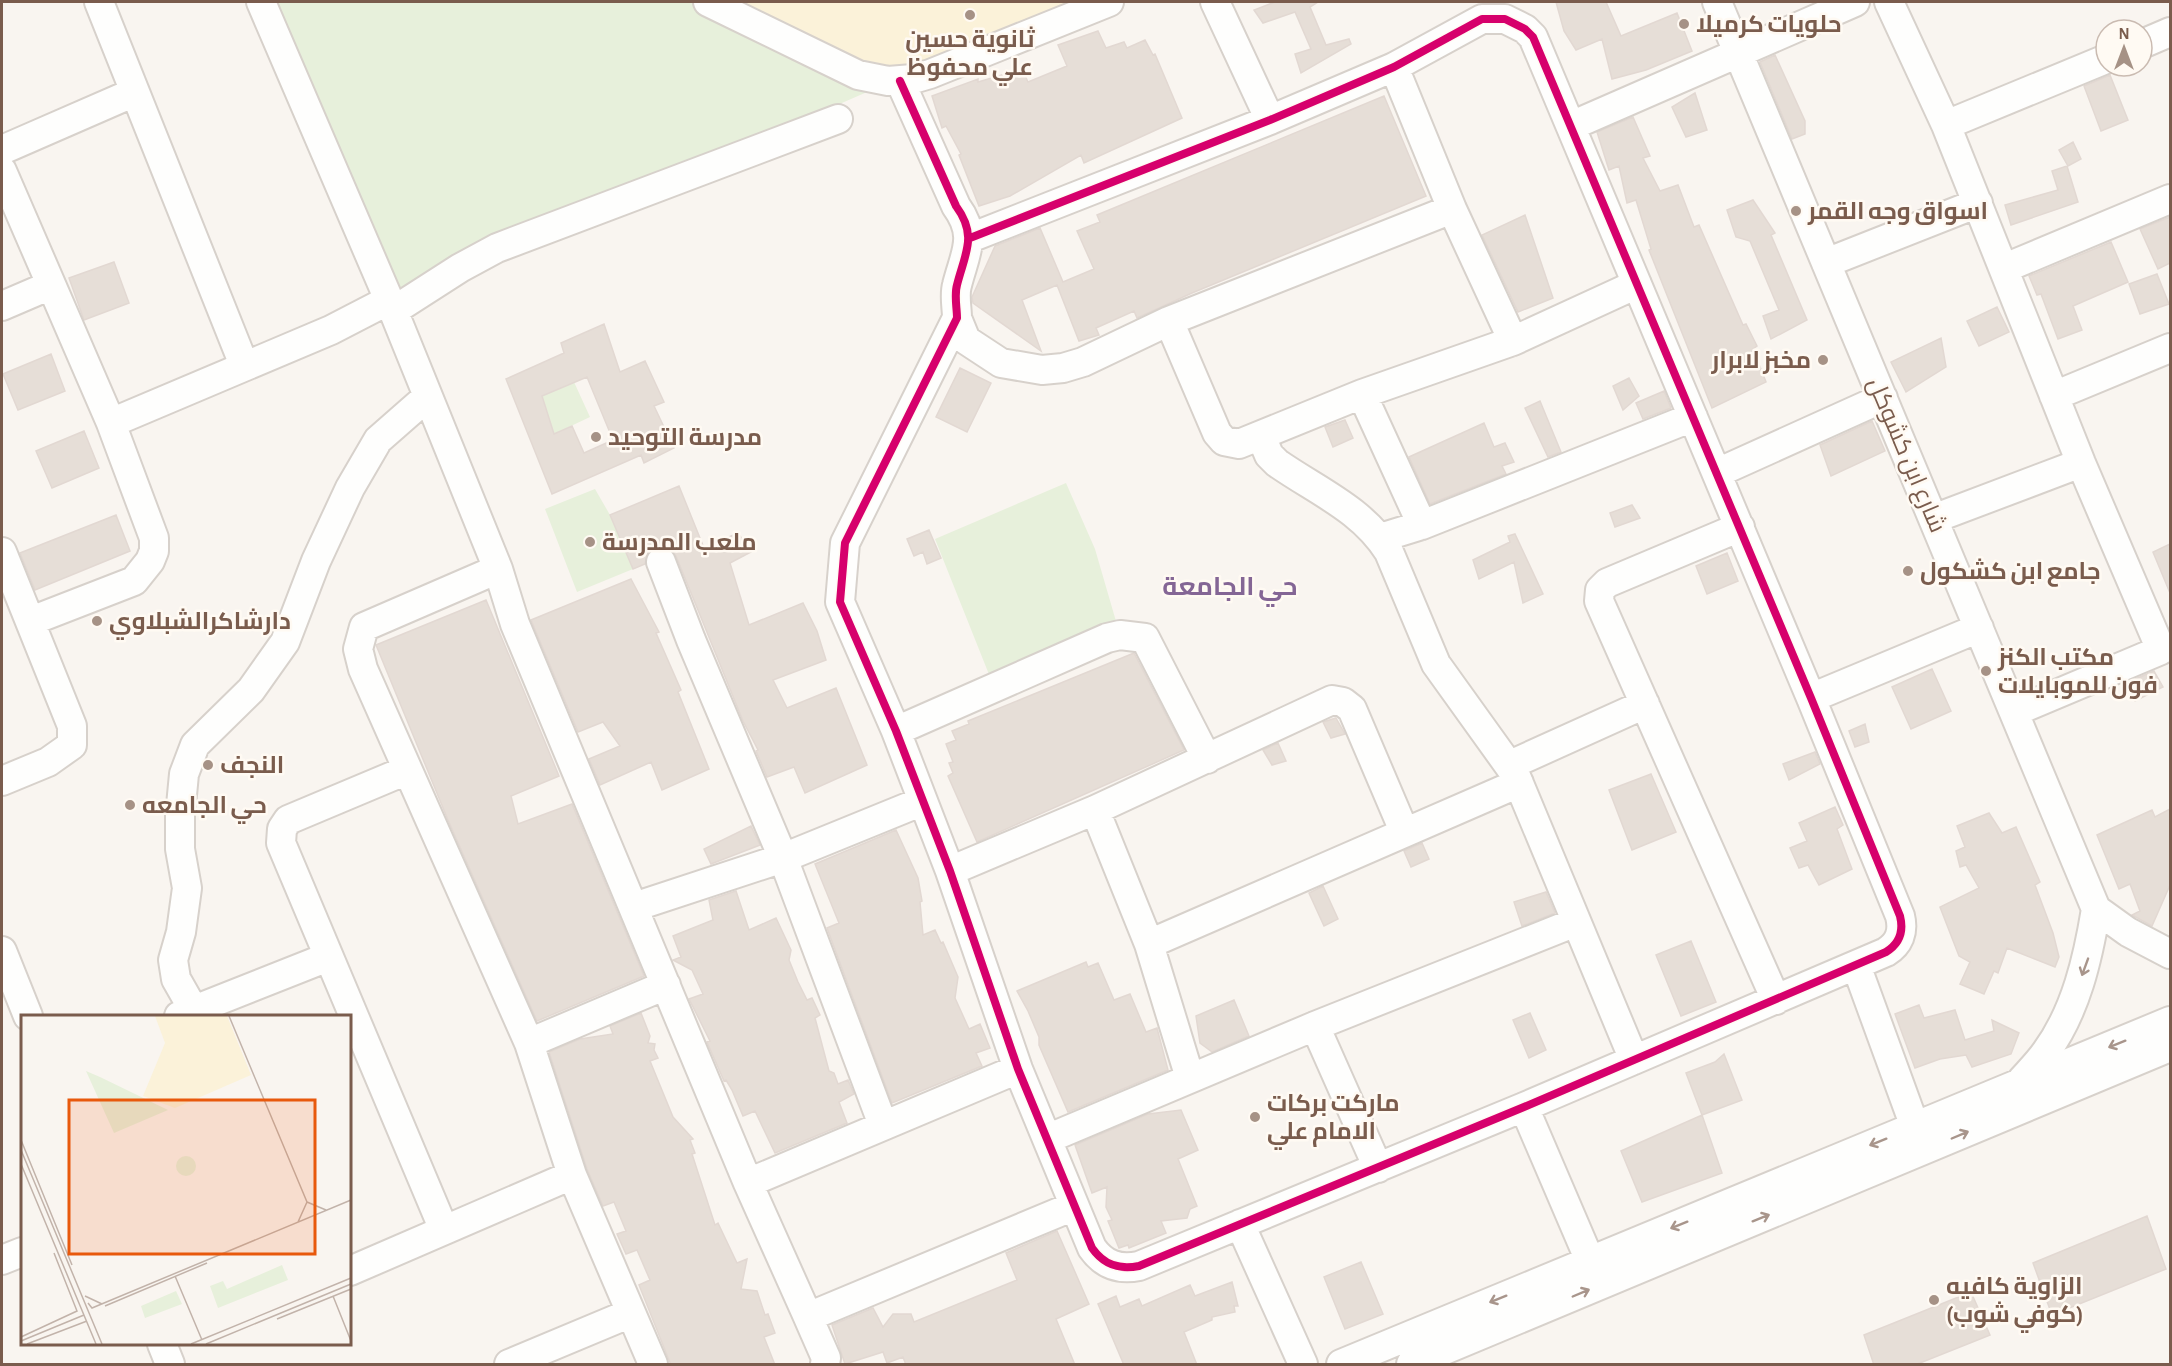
<svg xmlns="http://www.w3.org/2000/svg" width="2172" height="1366" viewBox="0 0 2172 1366" font-family="'Alegreya Sans',Cairo,sans-serif">
  <style>
    .green { fill: #e7f0db }
    .sand { fill: #fbf2d9 }
    .building { fill: #e6ded7; stroke: #e2d8d2; stroke-width: 1.5; fill-rule: evenodd }
    .lines { fill: none; stroke-linecap: round; stroke-linejoin: round }
    .minor-casing { stroke: #d7d1cb; stroke-width: 32 }
    .minor { stroke: #fefefd; stroke-width: 28 }
    .cycleway-casing { stroke: #fffaf3; stroke-width: 11 }
    .cycleway { stroke: #d6006c; stroke-width: 8 }
    .oneway { stroke: #a8958b }
    .poi-dot { fill: #a69286; stroke: #fffaf3; stroke-width: 2 }
    .labels { text-anchor: middle; stroke-width: 5; stroke-linejoin: round; paint-order: stroke }
    .poi-label { font-size: 24px; font-weight: bold; fill: #7a5c4d; stroke: #fffaf3; text-anchor: start }
    .street-label { font-size: 24px; fill: #7a5c4d; stroke: #fffaf3 }
    .neighbourhood-label { font-size: 26px; font-weight: bold; fill: #846695; stroke: #fffaf3 }
    .inset-road { fill: none; stroke: #c2b3aa; stroke-width: 1.5 }
    .view { fill: #e8590c; fill-opacity: 0.15; stroke: #e8590c; stroke-width: 3 }
    .inset-edge { fill: none; stroke: #7a5c4d; stroke-width: 3 }
  </style>
  <rect width="100%" height="100%" fill="#f9f5f0"/>
  <!-- green -->
  <path class="green" d="M 259,2 L 703,2 L 874,89 L 389,300 Z
    M 574,382 L 590,417 L 554,434 L 542,396 Z
    M 1066,483 L 1095,549 L 1120,635 L 994,687 L 935,539 Z
    M 595,489 L 610,515 L 633,569 L 577,592 L 545,509 Z"/>
  <!-- sand -->
  <path class="sand" d="M 708,2 L 1109,2 L 888,81 Z"/>
  <!-- building -->
  <path class="building" d="M 1275,2 L 1318,2 L 1310,7 L 1326,45 L 1349,39 L 1351,44 L 1301,73 L 1295,54 L 1311,49 L 1295,12 L 1263,23 L 1254,10 Z
    M 1556,2 L 1606,2 L 1621,36 L 1677,13 L 1692,51 L 1646,70 L 1612,79 L 1602,39 L 1576,50 L 1564,31 Z
    M 1098,31 L 1106,48 L 1124,42 L 1127,48 L 1145,40 L 1153,55 L 1155,54 L 1182,118 L 1084,163 L 1081,155 L 1010,196 L 979,206 L 959,155 L 961,154 L 946,126 L 942,128 L 932,96 L 978,79 L 978,82 L 1022,69 L 1028,82 L 1067,66 L 1058,45 Z
    M 1775,55 L 1805,121 L 1805,134 L 1792,139 L 1760,62 Z
    M 2110,75 L 2128,120 L 2101,131 L 2084,86 Z
    M 1695,93 L 1707,130 L 1686,137 L 1672,107 Z
    M 1384,96 L 1426,196 L 1192,293 L 1137,318 L 1134,311 L 1096,328 L 1099,335 L 1079,341 L 1057,285 L 1022,300 L 1041,351 L 973,303 L 972,297 L 995,246 L 1040,228 L 1063,282 L 1094,269 L 1077,231 L 1100,222 L 1097,215 Z
    M 1633,117 L 1650,156 L 1643,158 L 1660,191 L 1678,185 L 1694,227 L 1699,225 L 1743,325 L 1746,324 L 1757,346 L 1753,349 L 1766,382 L 1712,408 L 1649,250 L 1651,249 L 1636,200 L 1627,203 L 1619,166 L 1609,170 L 1597,132 Z
    M 2073,142 L 2081,159 L 2068,166 L 2059,150 Z
    M 2067,166 L 2078,202 L 2011,225 L 2005,205 L 2058,190 L 2052,171 Z
    M 1753,200 L 1775,233 L 1771,235 L 1807,320 L 1771,339 L 1763,316 L 1779,310 L 1750,241 L 1736,237 L 1727,210 Z
    M 1525,215 L 1553,298 L 1518,312 L 1482,235 Z
    M 2170,217 L 2170,263 L 2158,269 L 2140,229 Z
    M 2111,242 L 2128,282 L 2073,306 L 2082,330 L 2058,339 L 2041,294 L 2037,295 L 2029,276 Z
    M 114,262 L 129,303 L 84,320 L 69,278 Z
    M 2157,274 L 2169,304 L 2140,314 L 2129,284 Z
    M 1997,307 L 2009,332 L 1979,346 L 1967,321 Z
    M 604,324 L 620,372 L 645,361 L 664,402 L 654,406 L 674,448 L 644,463 L 641,455 L 552,494 L 506,379 L 564,353 L 561,343 ZM 587,377 L 613,440 L 584,453 L 572,426 L 554,434 L 542,396 Z
    M 1941,338 L 1946,367 L 1906,392 L 1891,362 Z
    M 51,354 L 65,391 L 18,410 L 3,374 Z
    M 960,368 L 991,383 L 967,432 L 936,417 Z
    M 1629,378 L 1639,396 L 1623,410 L 1613,386 Z
    M 1664,391 L 1671,408 L 1643,419 L 1636,403 Z
    M 1540,401 L 1561,452 L 1548,457 L 1525,408 Z
    M 1345,420 L 1353,438 L 1333,447 L 1325,427 Z
    M 1872,421 L 1885,451 L 1831,476 L 1820,445 Z
    M 1484,423 L 1494,447 L 1505,443 L 1514,462 L 1502,466 L 1506,474 L 1430,504 L 1409,457 Z
    M 84,431 L 99,468 L 52,488 L 36,451 Z
    M 679,486 L 704,548 L 738,533 L 751,552 L 730,563 L 749,625 L 803,603 L 817,631 L 826,660 L 773,680 L 787,708 L 836,688 L 867,765 L 805,793 L 794,767 L 767,777 L 756,751 L 758,750 L 743,721 L 676,556 L 664,546 L 656,546 L 648,552 L 645,564 L 633,569 L 610,515 Z
    M 1632,505 L 1640,518 L 1615,527 L 1610,513 Z
    M 116,515 L 130,551 L 35,590 L 20,553 Z
    M 929,530 L 941,558 L 927,564 L 923,552 L 914,556 L 907,539 Z
    M 1515,534 L 1543,594 L 1523,603 L 1514,562 L 1479,579 L 1473,560 L 1510,542 L 1508,536 Z
    M 2170,544 L 2170,593 L 2153,552 Z
    M 1727,553 L 1738,581 L 1707,594 L 1696,566 Z
    M 631,579 L 659,632 L 656,633 L 681,690 L 678,692 L 709,769 L 662,790 L 651,762 L 600,785 L 589,759 L 620,746 L 603,722 L 578,732 L 531,620 Z
    M 486,600 L 559,776 L 511,796 L 518,824 L 572,804 L 644,976 L 537,1021 L 448,820 L 376,645 Z
    M 1134,653 L 1184,750 L 977,842 L 948,776 L 953,773 L 949,763 L 953,762 L 946,744 L 956,740 L 952,731 L 969,724 L 968,721 Z
    M 1932,669 L 1951,711 L 1911,729 L 1892,687 Z
    M 2154,671 L 2163,687 L 2135,701 L 2126,683 Z
    M 1336,718 L 1345,734 L 1331,738 L 1323,722 Z
    M 1865,724 L 1869,742 L 1855,747 L 1849,731 Z
    M 1278,743 L 1286,761 L 1272,765 L 1263,750 Z
    M 1815,752 L 1820,764 L 1789,780 L 1783,764 Z
    M 1651,774 L 1676,832 L 1632,850 L 1609,790 Z
    M 1835,807 L 1843,825 L 1837,829 L 1852,869 L 1819,885 L 1808,865 L 1799,868 L 1790,848 L 1807,841 L 1799,823 Z
    M 2170,809 L 2170,885 L 2152,926 L 2132,915 L 2140,911 L 2130,884 L 2119,889 L 2097,835 L 2152,810 L 2155,817 Z
    M 1989,813 L 2002,833 L 2016,827 L 2040,882 L 2035,885 L 2053,933 L 2059,957 L 2055,967 L 2007,948 L 1998,973 L 1994,971 L 1984,994 L 1960,984 L 1970,962 L 1959,956 L 1940,907 L 1979,888 L 1966,865 L 1960,867 L 1956,851 L 1965,847 L 1957,826 Z
    M 751,826 L 760,845 L 711,864 L 704,849 Z
    M 896,830 L 918,878 L 922,901 L 920,902 L 923,935 L 935,930 L 941,943 L 943,942 L 958,977 L 955,998 L 969,1029 L 980,1024 L 990,1048 L 976,1053 L 982,1066 L 892,1103 L 827,928 L 839,923 L 815,864 Z
    M 1422,843 L 1429,859 L 1411,867 L 1404,851 Z
    M 1323,886 L 1338,919 L 1324,926 L 1309,893 Z
    M 736,891 L 749,930 L 776,918 L 791,950 L 789,960 L 798,982 L 807,1000 L 812,998 L 820,1015 L 815,1018 L 829,1071 L 834,1073 L 838,1084 L 848,1080 L 854,1094 L 839,1102 L 847,1123 L 775,1153 L 755,1111 L 743,1116 L 732,1090 L 726,1080 L 724,1081 L 707,1042 L 710,1041 L 689,999 L 703,994 L 692,970 L 673,960 L 681,957 L 673,936 L 713,920 L 709,900 Z
    M 1546,892 L 1555,913 L 1522,926 L 1514,902 Z
    M 1691,941 L 1716,1002 L 1681,1016 L 1656,955 Z
    M 1086,962 L 1088,967 L 1098,963 L 1114,1000 L 1130,994 L 1146,1032 L 1157,1028 L 1168,1070 L 1068,1112 L 1039,1045 L 1039,1037 L 1028,1011 L 1017,991 Z
    M 1234,1000 L 1249,1036 L 1212,1052 L 1200,1043 L 1196,1016 Z
    M 1919,1005 L 1924,1018 L 1955,1010 L 1965,1040 L 1994,1031 L 1992,1020 L 2019,1033 L 2011,1054 L 1972,1067 L 1966,1055 L 1940,1059 L 1915,1068 L 1895,1014 Z
    M 641,1013 L 650,1036 L 648,1043 L 655,1044 L 654,1050 L 658,1058 L 650,1061 L 673,1117 L 693,1139 L 690,1140 L 695,1153 L 692,1154 L 715,1225 L 718,1223 L 737,1263 L 747,1259 L 741,1289 L 757,1291 L 765,1315 L 768,1314 L 775,1333 L 764,1337 L 775,1365 L 671,1365 L 639,1285 L 650,1280 L 637,1250 L 626,1254 L 617,1234 L 626,1231 L 614,1202 L 603,1206 L 587,1169 L 549,1052 L 580,1039 L 613,1034 L 610,1026 Z
    M 1530,1013 L 1546,1050 L 1529,1058 L 1513,1020 Z
    M 1724,1054 L 1742,1100 L 1702,1115 L 1686,1073 L 1715,1062 Z
    M 1181,1110 L 1198,1150 L 1178,1159 L 1197,1206 L 1190,1209 L 1187,1218 L 1161,1221 L 1166,1233 L 1129,1248 L 1128,1245 L 1119,1248 L 1108,1221 L 1112,1220 L 1106,1207 L 1107,1187 L 1092,1193 L 1075,1145 L 1148,1114 Z
    M 1702,1115 L 1722,1173 L 1642,1202 L 1621,1151 Z
    M 2147,1216 L 2166,1269 L 2052,1315 L 2033,1263 Z
    M 1057,1231 L 1089,1304 L 1056,1319 L 1075,1365 L 906,1365 L 903,1357 L 887,1363 L 883,1352 L 845,1364 L 832,1325 L 873,1308 L 883,1327 L 893,1314 L 911,1314 L 914,1322 L 1017,1280 L 1006,1253 Z
    M 1361,1262 L 1383,1314 L 1345,1329 L 1324,1277 Z
    M 1232,1282 L 1238,1306 L 1234,1306 L 1235,1312 L 1212,1317 L 1212,1320 L 1184,1332 L 1197,1365 L 1124,1365 L 1098,1304 L 1116,1296 L 1120,1307 L 1139,1299 L 1142,1306 L 1190,1285 L 1195,1296 Z
    M 1971,1292 L 1990,1335 L 1915,1365 L 1874,1365 L 1864,1335 Z"/>
  <g class="lines">
    <!-- minor casing -->
    <g class="minor-casing">
      <path id="minor" d="M 99,2 L 244,365
        M 261,2 L 389,300 L 498,569 L 515,624 L 748,1183 L 808,1317
        M 708,2 L 858,75 L 888,81 L 913,79 L 930,74 L 1109,2
        M 1215,2 L 1270,120
        M 1717,2 L 2096,909
        M 1889,2 L 1946,125 L 2081,463 L 2161,650 L 2014,712
        M 2142,44 L 2170,32
        M 1394,67 L 1452,209 L 1513,341
        M 900,81 L 956,206 C 978,236 965,253 957,285 C 954,295 957,308 957,318 L 845,543 L 840,602 L 896,731 L 950,871 L 1018,1069 L 1092,1248 C 1104,1265 1119,1270 1139,1266 L 1524,1107 L 1886,952 C 1899,944 1904,932 1900,916 L 1811,698 L 1533,37 L 1525,29 L 1505,19 L 1482,19 L 1394,67 L 1270,120 L 970,238
        M 1946,125 L 2106,59
        M 1571,126 L 1855,2
        M 2,150 L 135,92
        M 2,171 L 111,423 L 154,538 L 154,551 L 150,561 L 134,581 L 31,621
        M 1826,263 L 1978,203
        M 2005,268 L 2170,199
        M 2,306 L 51,285
        M 393,311 L 460,268 L 497,248 L 838,119
        M 957,318 L 966,340 L 1001,363 L 1042,370 L 1063,368 L 1083,362 L 1169,321 L 1452,209
        M 1169,321 L 1217,433 L 1224,441 L 1239,444 L 1362,394 L 1513,341 L 1637,284
        M 1362,394 L 1422,525
        M 2054,396 L 2170,348
        M 111,423 L 331,330 L 389,300
        M 1261,436 L 1269,455 L 1277,463 C 1317,491 1362,509 1389,552 L 1436,664 L 1515,774 L 1634,1060
        M 1717,473 L 1883,398
        M 1933,519 L 2081,463
        M 1740,527 L 1607,583 L 1600,590 L 1599,601 L 1776,1000
        M 1380,538 L 1422,525 L 1693,417
        M 2,552 L 72,726 L 72,745 L 48,762 L 2,781
        M 661,562 L 691,640 L 783,858 L 883,1125
        M 498,569 L 364,627 L 358,649 L 363,669 L 529,1043 L 572,1175 L 653,1364
        M 1811,698 L 1979,628
        M 896,731 L 1107,638 L 1120,635 L 1145,638 L 1207,759
        M 1510,765 L 1645,704
        M 407,770 L 288,820 L 282,829 L 281,843 L 444,1230
        M 1095,810 L 1149,944 L 1190,1078
        M 950,871 L 1095,810 L 1332,700 L 1343,702 L 1352,709 L 1404,831
        M 634,907 L 783,858 L 923,801
        M 2096,909 L 2128,932 L 2170,954
        M 1149,944 L 1519,783
        M 2,951 L 28,1016
        M 1856,965 L 1915,1127
        M 179,1016 L 328,957
        M 197,1016 L 176,979 L 173,960 L 181,932 L 187,888 L 180,849 L 180,816 L 184,774 L 195,745 L 251,690 L 285,642 L 316,561 L 350,488 L 378,440 L 427,397
        M 1315,1026 L 1378,1168
        M 529,1043 L 666,985
        M 2022,1080 C 2030,1071 2039,1062 2046,1052 C 2076,1011 2088,958 2096,909
        M 1524,1107 L 1590,1261
        M 1047,1139 L 1315,1026 L 1576,922
        M 748,1183 L 1018,1069
        M 1240,1224 L 1303,1364
        M 2,1260 L 22,1252
        M 350,1271 L 572,1175
        M 162,1344 L 170,1364
        M 509,1364 L 631,1313
        M 825,1364 L 826,1358 L 808,1317 L 1074,1206
        M 1341,1364 L 2170,1021
        M 1411,1364 L 2170,1047"/>
    </g>
    <!-- minor -->
    <use href="#minor" class="minor"/>
    <!-- cycleway casing -->
    <g class="cycleway-casing">
      <path id="cycleway" d="M 900,81 L 956,206 C 978,236 965,253 957,285 C 954,295 957,308 957,318 L 845,543 L 840,602 L 896,731 L 950,871 L 1018,1069 L 1092,1248 C 1104,1265 1119,1270 1139,1266 L 1524,1107 L 1886,952 C 1899,944 1904,932 1900,916 L 1811,698 L 1533,37 L 1525,29 L 1505,19 L 1482,19 L 1394,67 L 1270,120 L 970,238"/>
    </g>
    <!-- cycleway -->
    <use href="#cycleway" class="cycleway"/>
  </g>
  <!-- one-way arrows -->
  <defs><path id="oneway-shaft" d="M-6 0H5M1.5-3L5.5 0L1.5 3" fill="none" stroke-width="1.6" stroke-linecap="round" stroke-linejoin="round" transform="scale(1.5)"/></defs>
  <g class="oneway">
    <use href="#oneway-shaft" transform="translate(2085 967) rotate(110)"/>
    <use href="#oneway-shaft" transform="translate(2117 1044) rotate(158)"/>
    <use href="#oneway-shaft" transform="translate(1960 1135) rotate(-23)"/>
    <use href="#oneway-shaft" transform="translate(1878 1142) rotate(158)"/>
    <use href="#oneway-shaft" transform="translate(1761 1218) rotate(-22)"/>
    <use href="#oneway-shaft" transform="translate(1679 1225) rotate(158)"/>
    <use href="#oneway-shaft" transform="translate(1581 1293) rotate(-23)"/>
    <use href="#oneway-shaft" transform="translate(1498 1299) rotate(158)"/>
  </g>
  <!-- markers -->
  <g class="poi-dot">
    <circle cx="970" cy="15" r="6"/>
    <circle cx="1684" cy="24" r="6"/>
    <circle cx="1796" cy="211" r="6"/>
    <circle cx="1823" cy="360" r="6"/>
    <circle cx="596" cy="437" r="6"/>
    <circle cx="590" cy="542" r="6"/>
    <circle cx="1908" cy="571" r="6"/>
    <circle cx="97" cy="621" r="6"/>
    <circle cx="1986" cy="671" r="6"/>
    <circle cx="208" cy="765" r="6"/>
    <circle cx="130" cy="805" r="6"/>
    <circle cx="1255" cy="1117" r="6"/>
    <circle cx="1934" cy="1300" r="6"/>
  </g>
  <g class="labels">
    <!-- poi labels -->
    <g class="poi-label">
      <text x="1696" y="32">حلويات كرميلا</text>
      <text x="970" y="47" text-anchor="middle">ثانوية حسين<tspan x="970" dy="28">علي محفوظ</tspan></text>
      <text x="1808" y="219">اسواق وجه القمر</text>
      <text x="1811" y="368" text-anchor="end">مخبز لابرار</text>
      <text x="608" y="445">مدرسة التوحيد</text>
      <text x="602" y="550">ملعب المدرسة</text>
      <text x="1920" y="579">جامع ابن كشكول</text>
      <text x="109" y="629">دارشاكرالشبلاوي</text>
      <text x="1998" y="665">مكتب الكنز<tspan x="1998" dy="28">فون للموبايلات</tspan></text>
      <text x="220" y="773">النجف</text>
      <text x="142" y="813">حي الجامعه</text>
      <text x="1267" y="1111">ماركت بركات<tspan x="1267" dy="28">الامام علي</tspan></text>
      <text x="1946" y="1294">الزاوية كافيه<tspan x="1946" dy="28">(كوفي شوب)</tspan></text>
    </g>
    <!-- street labels -->
    <g class="street-label">
      <text transform="translate(1907 455) rotate(67)" y="8">شارع ابن كشوكل</text>
    </g>
    <!-- neighbourhood labels -->
    <g class="neighbourhood-label">
      <text x="1230" y="595">حي الجامعة</text>
    </g>
  </g>
  <!-- overview -->
  <g transform="translate(21 1015)">
    <rect width="330" height="330" fill="#f9f5f0"/>
    <path d="M 65,56 L 79,62 L 147,95 L 93,118 ZM155 151a10 10 0 1 1 20 0a10 10 0 1 1-20 0ZM 261,250 L 267,265 L 197,293 L 189,271 L 202,266 L 206,274 ZM 155,276 L 161,289 L 124,303 L 120,291 Z" fill="#e7f0db"/>
    <path d="M 134,1 L 206,1 L 230,60 L 154,93 L 122,81 L 144,28 Z" fill="#fbf2d9"/>
    <path class="inset-road" d="M 208,1 L 286,187M 0,125 L 51,250M 0,135 L 81,329M 0,149 L 75,329M 286,187 L 305,195M 277,207 L 286,187M 154,261 L 181,325M 64,281 L 81,289M 312,281 L 330,326M 67,288 L 71,293 L 330,185M 84,291 L 186,248M 256,304 L 330,274M 0,322 L 56,296 L 33,238M 0,326 L 63,300M 6,329 L 66,306M 170,329 L 330,263M 185,329 L 330,269"/>
    <path class="view" d="M 48,85 L 294,85 L 294,239 L 48,239 Z"/>
    <rect width="330" height="330" class="inset-edge"/>
  </g>
  <!-- border -->
  <rect width="2172" height="1366" fill="none" stroke="#7a5c4d" stroke-width="6"/>
  <!-- north arrow -->
  <g transform="translate(2124 48)"><circle r="28" fill="#fffaf3" stroke="#cabbb1" stroke-width="1.5"/>
  <path d="M0-4.5L10 22L0 15L-10 22Z" fill="#a69286"/>
  <text y="-9" font-size="16" font-weight="bold" text-anchor="middle" fill="#7a5c4d">N</text>
  </g>
</svg>
